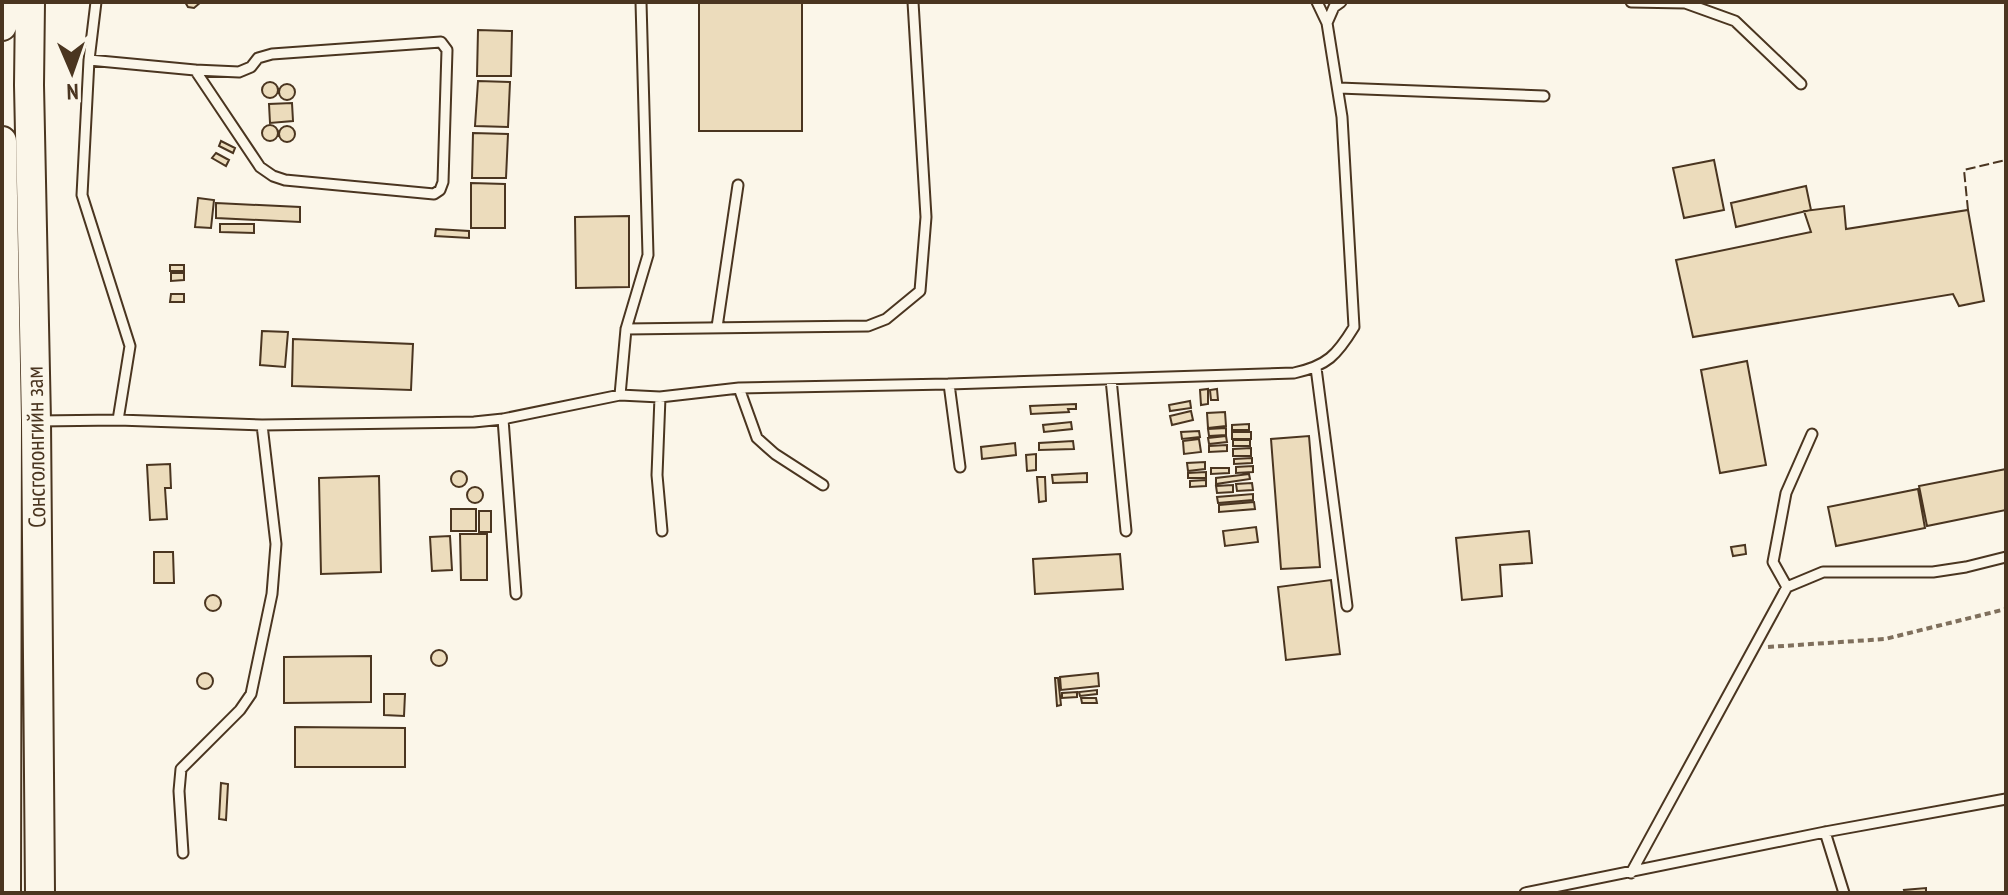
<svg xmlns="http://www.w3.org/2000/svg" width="2008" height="895" viewBox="0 0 2008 895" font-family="'PT Sans Narrow',sans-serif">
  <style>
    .building { fill: #ecdcbc; stroke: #4a3520; stroke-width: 2 }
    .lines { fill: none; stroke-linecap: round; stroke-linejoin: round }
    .lane-casing { stroke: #4a3520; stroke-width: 13 }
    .primary-casing { stroke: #4a3520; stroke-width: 32 }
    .path { stroke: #7f6f5c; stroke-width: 4; stroke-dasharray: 6 4; stroke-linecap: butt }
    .lane { stroke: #fbf6e9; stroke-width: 9 }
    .primary { stroke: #fbf6e9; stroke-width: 28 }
    .fence { stroke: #4a3520; stroke-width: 2; stroke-dasharray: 10 4; stroke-linecap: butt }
    .labels { text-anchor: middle; stroke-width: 6; stroke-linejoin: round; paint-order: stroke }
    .street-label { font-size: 24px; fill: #4a3520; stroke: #fbf6e9 }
  </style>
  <rect width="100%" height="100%" fill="#fbf6e9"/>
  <!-- building -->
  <path class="building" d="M 201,2 L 194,8 L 188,7 L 185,2 Z
    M 699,2 L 802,2 L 802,131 L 699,131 Z
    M 478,30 L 512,31 L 511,76 L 477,76 Z
    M 478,81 L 510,82 L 508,127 L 475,126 Z
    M262 90a8 8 0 1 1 16 0a8 8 0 1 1-16 0Z
    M279 92a8 8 0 1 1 16 0a8 8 0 1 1-16 0Z
    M 292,103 L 293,121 L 270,123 L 269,104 Z
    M262 133a8 8 0 1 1 16 0a8 8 0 1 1-16 0Z
    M279 134a8 8 0 1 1 16 0a8 8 0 1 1-16 0Z
    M 473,133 L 508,134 L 506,178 L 472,178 Z
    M 221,141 L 235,148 L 233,153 L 219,146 Z
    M 216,153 L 229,160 L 226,166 L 212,158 Z
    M 1714,160 L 1724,210 L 1684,218 L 1673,168 Z
    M 471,183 L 505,184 L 505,228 L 471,228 Z
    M 1806,186 L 1811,210 L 1736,227 L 1731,203 Z
    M 198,198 L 214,200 L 211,228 L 195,227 Z
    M 216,203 L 300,207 L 300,222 L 216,218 Z
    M 1844,206 L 1846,229 L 1968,210 L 1984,301 L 1959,306 L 1953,294 L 1693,337 L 1676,260 L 1811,232 L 1804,211 Z
    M 629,216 L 629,287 L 576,288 L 575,217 Z
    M 220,224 L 254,224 L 254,233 L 220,232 Z
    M 436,229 L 469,231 L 469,238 L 435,236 Z
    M 170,265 L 184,265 L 184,271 L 170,271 Z
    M 171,273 L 184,273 L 184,280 L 171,281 Z
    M 171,294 L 184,294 L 184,302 L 170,302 Z
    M 262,331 L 288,332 L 285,367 L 260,365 Z
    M 293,339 L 413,344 L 411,390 L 292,386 Z
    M 1747,361 L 1766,465 L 1720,473 L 1701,370 Z
    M 1208,389 L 1208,404 L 1201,405 L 1200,390 Z
    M 1217,389 L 1218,400 L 1211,400 L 1210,390 Z
    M 1190,401 L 1191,408 L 1170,411 L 1169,405 Z
    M 1076,404 L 1076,409 L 1068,409 L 1069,412 L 1031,414 L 1030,406 Z
    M 1191,411 L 1193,420 L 1172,425 L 1170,416 Z
    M 1225,412 L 1226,426 L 1208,428 L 1207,413 Z
    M 1071,422 L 1072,429 L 1044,432 L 1043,425 Z
    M 1249,424 L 1249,430 L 1232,430 L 1232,425 Z
    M 1226,428 L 1226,435 L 1209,436 L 1208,429 Z
    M 1199,431 L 1200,437 L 1182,439 L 1181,432 Z
    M 1232,432 L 1251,432 L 1251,439 L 1232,439 Z
    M 1226,436 L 1227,442 L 1209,444 L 1208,438 Z
    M 1309,436 L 1320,567 L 1281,569 L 1271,439 Z
    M 1199,439 L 1201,452 L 1184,454 L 1183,441 Z
    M 1233,440 L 1250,440 L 1250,446 L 1233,446 Z
    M 1073,441 L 1074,449 L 1039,450 L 1039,443 Z
    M 1015,443 L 1016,455 L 982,459 L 981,447 Z
    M 1227,445 L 1227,451 L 1209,452 L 1209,446 Z
    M 1251,448 L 1251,456 L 1233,456 L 1233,449 Z
    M 1036,454 L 1036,470 L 1027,471 L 1026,455 Z
    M 1252,458 L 1252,463 L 1234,464 L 1234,459 Z
    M 1205,462 L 1205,469 L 1188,471 L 1187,463 Z
    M 170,464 L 171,488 L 165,488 L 167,519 L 150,520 L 147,465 Z
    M 1253,466 L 1253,472 L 1236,473 L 1236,467 Z
    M 1211,468 L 1229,468 L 1229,473 L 1211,474 Z
    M 2006,469 L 2006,510 L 1927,526 L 1919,486 Z
    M451 479a8 8 0 1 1 16 0a8 8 0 1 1-16 0Z
    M 1206,472 L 1206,478 L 1188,478 L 1188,473 Z
    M 1087,473 L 1087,482 L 1053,483 L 1052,475 Z
    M 1249,474 L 1250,479 L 1216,484 L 1216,478 Z
    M 379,476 L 381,572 L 321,574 L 319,478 Z
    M 1037,477 L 1045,477 L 1046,501 L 1039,502 Z
    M 1206,480 L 1206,486 L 1190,487 L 1190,481 Z
    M 1252,483 L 1253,490 L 1237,491 L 1236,484 Z
    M 1233,485 L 1233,492 L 1217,493 L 1216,486 Z
    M467 495a8 8 0 1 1 16 0a8 8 0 1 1-16 0Z
    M 1918,489 L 1925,528 L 1836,546 L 1828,507 Z
    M 1253,494 L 1253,500 L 1218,503 L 1217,497 Z
    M 1254,502 L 1255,509 L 1219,512 L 1219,505 Z
    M 451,509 L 476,509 L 476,531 L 451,531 Z
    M 479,511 L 491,511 L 491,532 L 479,532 Z
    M 1256,527 L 1258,542 L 1225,546 L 1223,531 Z
    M 1529,531 L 1532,563 L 1500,565 L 1502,596 L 1462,600 L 1456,538 Z
    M 460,534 L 487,534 L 487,580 L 461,580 Z
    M 450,536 L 452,570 L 432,571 L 430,537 Z
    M 1745,545 L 1746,554 L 1733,556 L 1731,547 Z
    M 154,552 L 173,552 L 174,583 L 154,583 Z
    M 1120,554 L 1123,589 L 1035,594 L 1033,559 Z
    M 1331,580 L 1340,654 L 1286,660 L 1278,587 Z
    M205 603a8 8 0 1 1 16 0a8 8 0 1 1-16 0Z
    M431 658a8 8 0 1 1 16 0a8 8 0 1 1-16 0Z
    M 371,656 L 371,702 L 284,703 L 284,657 Z
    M197 681a8 8 0 1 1 16 0a8 8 0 1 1-16 0Z
    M 1098,673 L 1099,686 L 1061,690 L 1060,677 Z
    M 1055,678 L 1058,678 L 1061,705 L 1057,706 Z
    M 1097,690 L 1097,694 L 1080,696 L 1079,692 Z
    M 1077,692 L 1077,697 L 1062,698 L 1062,693 Z
    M 384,694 L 405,694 L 404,716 L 384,715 Z
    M 1081,698 L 1096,698 L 1097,703 L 1082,703 Z
    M 295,727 L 405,728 L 405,767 L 295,767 Z
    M 221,783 L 228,784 L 226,820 L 219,819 Z
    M 1926,888 L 1926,893 L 1905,893 L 1904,890 Z"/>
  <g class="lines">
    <!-- lane casing -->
    <g class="lane-casing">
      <path id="lane" d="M 96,2 L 89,60 L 82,195 L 130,346 L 118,420
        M 1317,2 L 1327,23
        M 1631,2 L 1685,3 L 1735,21 L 1801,84
        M 89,60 L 195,70 L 239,72 L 251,67 L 258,58 L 272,54 L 441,42 L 447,50 L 443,182 L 440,190 L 434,194 L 285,180 L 273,176 L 260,167 L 195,70
        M 1339,88 L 1544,96
        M 717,327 L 738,185
        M 626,329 L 868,326 L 886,319 L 920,291 L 926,217 L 913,2
        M 1316,368 L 1347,606
        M 1111,379 L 1126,531
        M 949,384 L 960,467
        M 739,388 L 757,438 L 775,454 L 823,485
        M 620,395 L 626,329 L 648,255 L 641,2
        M 660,397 L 657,475 L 662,531
        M 503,419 L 516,594
        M 38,421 L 118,420 L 262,425 L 474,422 L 503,419 L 620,395 L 660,397 L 739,388 L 949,384 L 1294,373 C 1327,366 1337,355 1354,327 L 1342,117 L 1327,23 L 1334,7 L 1341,2
        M 1787,587 L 1773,562 L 1786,493 L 1812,434
        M 1825,832 L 1844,893
        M 183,853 L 179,791 L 181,769 L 240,710 L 251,694 L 272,594 L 276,544 L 262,425
        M 1631,873 L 1787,587 L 1823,572 L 1933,572 L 1966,567 L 2006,557
        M 1525,893 L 1825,832 L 2006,799"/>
    </g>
    <!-- primary casing -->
    <g class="primary-casing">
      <path id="primary" d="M 30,2 L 29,85 L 36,421 L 40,893
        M 2,26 L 2,2
        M 2,141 L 7,420 L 6,893"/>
    </g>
    <!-- path -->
    <path class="path" d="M 1768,647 L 1885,639 L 2006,609"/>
    <!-- lane -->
    <use href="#lane" class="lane"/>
    <!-- primary -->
    <use href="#primary" class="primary"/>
    <!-- fence -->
    <path class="fence" d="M 1968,210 L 1964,170 L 2006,160"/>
  </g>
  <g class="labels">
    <!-- street labels -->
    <g class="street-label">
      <text transform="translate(36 447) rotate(-91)" y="8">Сонсголонгийн зам</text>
    </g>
  </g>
  <!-- border -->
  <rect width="2008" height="895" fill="none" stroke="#4a3520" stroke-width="8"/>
  <!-- north arrow -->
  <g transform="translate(72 72) rotate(178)" stroke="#fbf6e9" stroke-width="6" paint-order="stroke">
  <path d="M0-6L14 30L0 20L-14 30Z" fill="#4a3520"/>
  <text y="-12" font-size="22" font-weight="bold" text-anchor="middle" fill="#4a3520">N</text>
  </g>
</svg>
